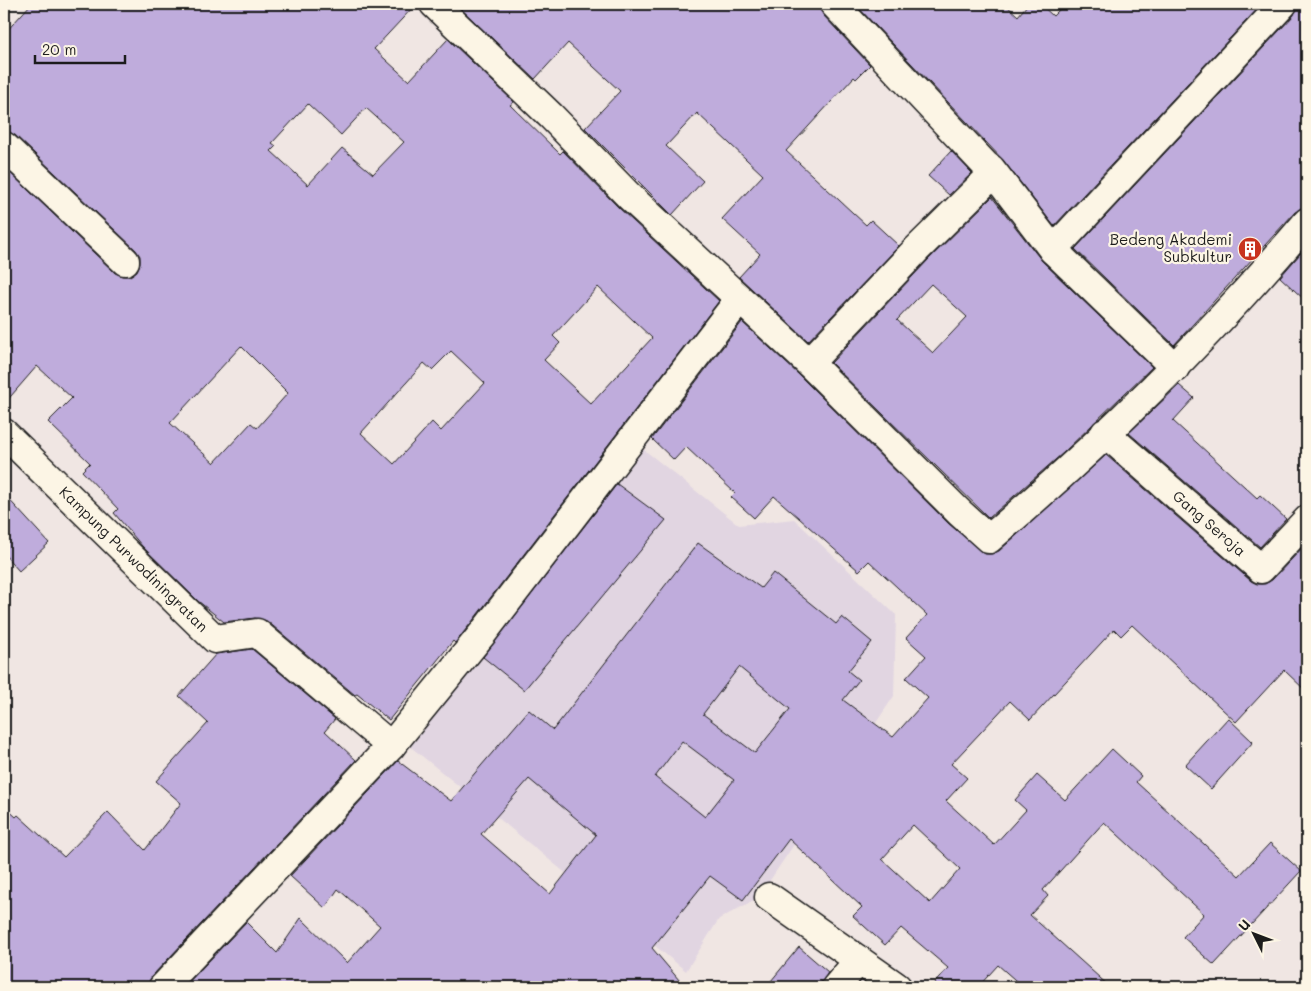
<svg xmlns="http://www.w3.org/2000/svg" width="1311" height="991" viewBox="0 0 1311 991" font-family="Mali,sans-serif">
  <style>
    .built { fill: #e1d5e1 }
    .building { fill: #bfacdc; stroke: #1c1c1c; fill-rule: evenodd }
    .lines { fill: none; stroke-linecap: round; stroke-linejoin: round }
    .minor-casing { stroke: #1c1c1c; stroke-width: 31 }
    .minor { stroke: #fcf5e5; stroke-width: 28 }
    .labels { text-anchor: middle; stroke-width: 4.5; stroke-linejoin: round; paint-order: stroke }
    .poi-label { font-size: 15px; fill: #1c1c1c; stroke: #fcf5e5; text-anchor: end }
    .street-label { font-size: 15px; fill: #1c1c1c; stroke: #fcf5e5 }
  </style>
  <rect width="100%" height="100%" fill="#f0e6e3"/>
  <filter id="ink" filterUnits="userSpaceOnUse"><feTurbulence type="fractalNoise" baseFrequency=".02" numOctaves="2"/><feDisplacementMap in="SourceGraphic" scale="10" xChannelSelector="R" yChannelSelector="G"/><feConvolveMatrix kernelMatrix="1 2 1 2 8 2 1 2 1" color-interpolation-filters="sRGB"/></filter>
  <g filter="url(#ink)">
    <!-- built -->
    <path class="built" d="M 638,445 L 739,525 L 794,519 L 896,615 L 894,696 L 758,898 L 719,919 L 686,971 L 401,739 Z"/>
    <!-- building -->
    <path class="building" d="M 31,4 L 416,4 L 374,49 L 409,81 L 448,39 L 514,102 L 510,105 L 560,154 L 563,151 L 619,208 L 719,301 L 471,623 L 455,643 L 453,641 L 389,720 L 357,694 L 355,695 L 267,621 L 255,618 L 224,622 L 198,601 L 142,546 L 114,513 L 118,509 L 82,471 L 90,463 L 48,422 L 72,398 L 37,366 L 4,404 L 4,167 L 115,273 L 122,276 L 130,276 L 137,271 L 140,264 L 140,256 L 136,250 L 15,135 L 4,131 L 4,34 ZM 308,104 L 341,135 L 366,108 L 404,142 L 373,174 L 342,148 L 308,185 L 271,151 L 276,146 L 272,143 ZM 598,287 L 652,338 L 591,404 L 544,360 L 560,343 L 553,336 ZM 241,346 L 288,393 L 257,428 L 251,423 L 214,463 L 170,423 ZM 451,351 L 485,383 L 441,431 L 432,422 L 394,464 L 361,433 L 424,363 L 432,370 Z
      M 456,4 L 819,4 L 823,15 L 870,65 L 856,79 L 854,77 L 786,151 L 866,225 L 871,220 L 899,246 L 808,341 L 739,277 L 760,254 L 722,219 L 763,175 L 697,113 L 666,146 L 703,181 L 672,215 L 585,128 L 620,91 L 568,43 L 535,79 Z
      M 855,4 L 1005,4 L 1018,16 L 1028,4 L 1040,4 L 1053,16 L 1065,4 L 1262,4 L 1054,226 L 1003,160 Z
      M 1298,4 L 1307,4 L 1307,207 L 1295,212 L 1174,345 L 1075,249 L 1294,15 Z
      M 951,151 L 972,173 L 949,195 L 928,176 Z
      M 992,197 L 1042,261 L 1152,367 L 1063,453 L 989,518 L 831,363 L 928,260 ZM 931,284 L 967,317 L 933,353 L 897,320 Z
      M 1307,246 L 1307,302 L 1280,277 Z
      M 742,322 L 798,374 L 949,524 L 985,554 L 992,554 L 999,551 L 1106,455 L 1251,581 L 1257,584 L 1265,584 L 1272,580 L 1307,543 L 1307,692 L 1284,670 L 1236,722 L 1132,625 L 1121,636 L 1114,629 L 1030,720 L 1010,701 L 951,764 L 967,778 L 946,801 L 994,845 L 1026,810 L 1015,800 L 1037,775 L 1065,800 L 1112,749 L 1141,776 L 1136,782 L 1239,876 L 1270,843 L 1301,871 L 1214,965 L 1183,937 L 1204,914 L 1104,822 L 1043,890 L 1048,896 L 1030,915 L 1110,987 L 1023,987 L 998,965 L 978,987 L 931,987 L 948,968 L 901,928 L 885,945 L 853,916 L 862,907 L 789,839 L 743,900 L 710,876 L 652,948 L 685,987 L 184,987 L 246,922 L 277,953 L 301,918 L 347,963 L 380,926 L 338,889 L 325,908 L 290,876 L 398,761 L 451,801 L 529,710 L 553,730 L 698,543 L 761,588 L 773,573 L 836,624 L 842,617 L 872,642 L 848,671 L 859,680 L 843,700 L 893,737 L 928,698 L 906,678 L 926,656 L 906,638 L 927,615 L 869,561 L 859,571 L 774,496 L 754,518 L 731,497 L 735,493 L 686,447 L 674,460 L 652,439 ZM 739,667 L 790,709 L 755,753 L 703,714 ZM 682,741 L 734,780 L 705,817 L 655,777 ZM 529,779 L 596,835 L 550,894 L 481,834 ZM 913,825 L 960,869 L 930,903 L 882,859 Z
      M 1179,385 L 1194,398 L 1173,421 L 1257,498 L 1260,495 L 1286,519 L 1260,547 L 1129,433 Z
      M 617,484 L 666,520 L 524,690 L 483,657 Z
      M 4,494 L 49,543 L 19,571 L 4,554 Z
      M 252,649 L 335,719 L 325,731 L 356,760 L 152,976 L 148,987 L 4,987 L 4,806 L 16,817 L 18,815 L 64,857 L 108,812 L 145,850 L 181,803 L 156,781 L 208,723 L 179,696 L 216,654 Z
      M 1228,718 L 1253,742 L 1211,789 L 1185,765 Z
      M 799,947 L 828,972 L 821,987 L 766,987 Z"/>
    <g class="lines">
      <!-- minor casing -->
      <g class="minor-casing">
        <g id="minor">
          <path d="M 434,4 L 551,116 L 630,197 L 809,363 L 960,513 L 989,539 C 1103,442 1210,336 1307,222"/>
          <path d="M 4,146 L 125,261"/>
          <path d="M 991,169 L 1053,250 L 1175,368"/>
          <path d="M 1053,250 L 1283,4"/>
          <path d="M 809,363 L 917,249 L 991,176 L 992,172 L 834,4"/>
          <path id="s1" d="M 4,433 L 215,639 L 257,633 L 391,746"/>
          <path id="s2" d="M 1105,433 L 1261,569 L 1307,520"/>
          <path d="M 769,897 L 897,987"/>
          <path d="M 163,987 L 391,746 L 483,633 L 739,300"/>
          <path d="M 836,987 L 859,960"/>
        </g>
      </g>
      <!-- minor -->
      <use href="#minor" class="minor"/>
    </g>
  </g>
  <!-- icons -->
  <defs>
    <g id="building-disc" transform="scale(1.25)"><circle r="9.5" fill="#c8321e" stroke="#fcf5e5"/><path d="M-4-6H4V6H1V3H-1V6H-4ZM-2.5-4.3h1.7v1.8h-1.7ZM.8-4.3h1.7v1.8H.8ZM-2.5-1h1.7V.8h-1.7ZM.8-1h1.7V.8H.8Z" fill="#fff"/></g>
  </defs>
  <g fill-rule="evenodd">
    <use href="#building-disc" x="1250" y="249"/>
  </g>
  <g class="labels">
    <!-- poi labels -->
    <g class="poi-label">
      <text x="1232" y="245">Bedeng Akademi<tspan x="1232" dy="17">Subkultur</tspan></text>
    </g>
    <!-- street labels -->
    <g class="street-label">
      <text dy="5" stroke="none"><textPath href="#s2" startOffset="138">Gang Seroja</textPath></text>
      <text dy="5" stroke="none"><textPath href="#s1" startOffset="181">Kampung Purwodiningratan</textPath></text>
    </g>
  </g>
  <!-- margin -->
  <rect width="1311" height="991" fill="none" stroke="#fcf5e5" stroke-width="20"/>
  <rect x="10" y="10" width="1291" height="971" fill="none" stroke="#1c1c1c" stroke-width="2" filter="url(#ink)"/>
  <!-- north arrow -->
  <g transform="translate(1254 934) rotate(312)" stroke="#fcf5e5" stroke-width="4" paint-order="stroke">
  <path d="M0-4L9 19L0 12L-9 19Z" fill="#1c1c1c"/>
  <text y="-8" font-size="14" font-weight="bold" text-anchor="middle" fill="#1c1c1c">U</text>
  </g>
  <!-- scale -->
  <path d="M35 55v8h90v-8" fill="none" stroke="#1c1c1c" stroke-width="2.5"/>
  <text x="42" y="55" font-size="15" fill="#1c1c1c" stroke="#fcf5e5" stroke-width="4" paint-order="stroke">20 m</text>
</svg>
